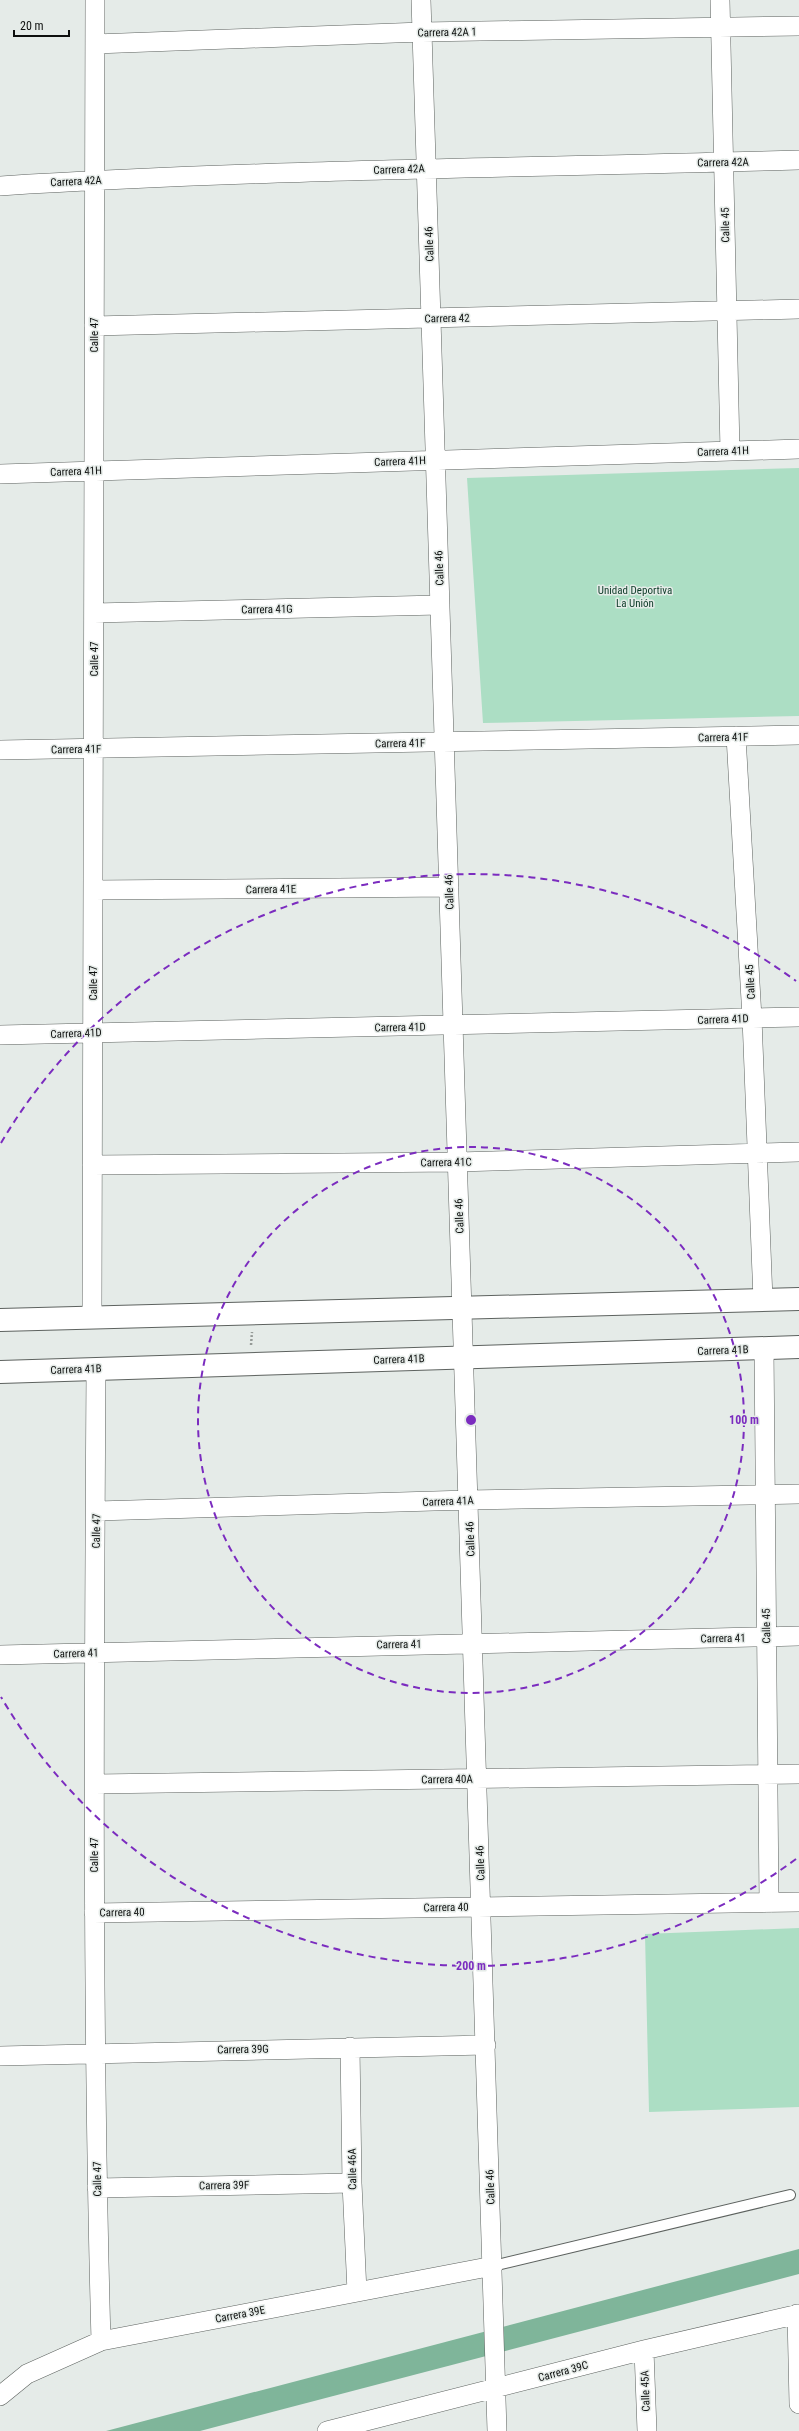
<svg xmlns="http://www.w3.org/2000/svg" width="799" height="2431" viewBox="0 0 799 2431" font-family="'Roboto Condensed',sans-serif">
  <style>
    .green { fill: #acdec4 }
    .water { fill: #7fb59a }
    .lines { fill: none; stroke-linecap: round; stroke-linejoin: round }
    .service-casing { stroke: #5d625f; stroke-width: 12 }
    .minor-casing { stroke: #5d625f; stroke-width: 20 }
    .tertiary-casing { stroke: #5d625f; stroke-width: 24 }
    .path { stroke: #959a97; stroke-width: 2.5; stroke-dasharray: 2 2; stroke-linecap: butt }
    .service { stroke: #fff; stroke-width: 10 }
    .minor { stroke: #fff; stroke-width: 19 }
    .tertiary { stroke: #fff; stroke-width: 22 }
    .ring { fill: none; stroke: #7b2cbf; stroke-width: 2; stroke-dasharray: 7 5 }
    .labels { text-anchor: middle; stroke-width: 3; stroke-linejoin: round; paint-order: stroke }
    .street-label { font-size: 11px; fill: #0d0f0e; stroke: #e5ebe8 }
    .park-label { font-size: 11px; fill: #0c3a27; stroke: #e5ebe8 }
    .centre { fill: #7b2cbf; stroke: #e5ebe8; stroke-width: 2 }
    .ring-label { font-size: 12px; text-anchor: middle; font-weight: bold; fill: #7b2cbf; stroke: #e5ebe8; stroke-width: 3; stroke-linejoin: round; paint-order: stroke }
  </style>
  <rect width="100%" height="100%" fill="#e5ebe8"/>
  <!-- green -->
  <path class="green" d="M 799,468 L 799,716 L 483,723 L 467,478 Z
    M 799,1928 L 799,2107 L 649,2112 L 645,1934 Z"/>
  <!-- water -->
  <path class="water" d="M 799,2249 L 799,2274 L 200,2431 L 106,2431 Z"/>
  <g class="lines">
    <!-- service casing -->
    <g class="service-casing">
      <path id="service" d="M 493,2266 L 790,2195"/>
    </g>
    <!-- minor casing -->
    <g class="minor-casing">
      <path id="minor" d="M 421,0 L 497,2431
        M 720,0 L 730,451
        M 95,44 L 422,32 L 799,26
        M 0,186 C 266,169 533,168 799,160
        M 94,326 L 799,309
        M 0,474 L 799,449
        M 94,613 L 440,605
        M 736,736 L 752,1018 L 763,1300
        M 0,750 L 799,735
        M 93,890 L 449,887
        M 0,1035 L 799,1017
        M 92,1165 L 458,1162 L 799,1152
        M 92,1317 L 95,0
        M 764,1348 L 769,1903
        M 96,1369 C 94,1693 92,2017 101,2341
        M 97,1511 L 468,1500 L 799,1494
        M 0,1655 L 799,1636
        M 95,1784 L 799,1774
        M 94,1913 L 799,1902
        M 350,2047 L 352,2183 L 357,2292
        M 0,2056 L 486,2045
        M 97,2188 L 352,2183
        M 797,2314 L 799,2404
        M 644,2350 L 647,2431
        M 0,2396 L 27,2374 L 101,2341 L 493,2266
        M 327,2431 L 644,2350 L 799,2314"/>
    </g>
    <!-- tertiary casing -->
    <g class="tertiary-casing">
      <path id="tertiary" d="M 0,1320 L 799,1299
        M 0,1372 L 799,1347"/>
    </g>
    <!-- path -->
    <path class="path" d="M 251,1345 L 252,1332"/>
    <!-- service -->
    <use href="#service" class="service"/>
    <!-- minor -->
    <use href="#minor" class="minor"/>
    <!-- tertiary -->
    <use href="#tertiary" class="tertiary"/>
  </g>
  <!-- distance rings -->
  <g class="ring">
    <circle cx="471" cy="1420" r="273"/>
    <path d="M796 1859A546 546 0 0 1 1 1697M1 1143A546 546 0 0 1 796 981"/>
  </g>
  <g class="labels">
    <!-- street labels -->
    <g class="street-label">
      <text transform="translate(447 32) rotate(-1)" y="4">Carrera 42A 1</text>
      <text transform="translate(723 162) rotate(-1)" y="4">Carrera 42A</text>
      <text transform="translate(399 169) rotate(-2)" y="4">Carrera 42A</text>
      <text transform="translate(76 181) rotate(-3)" y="4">Carrera 42A</text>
      <text transform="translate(725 225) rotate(-91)" y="4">Calle 45</text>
      <text transform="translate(429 244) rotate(-92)" y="4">Calle 46</text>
      <text transform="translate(447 318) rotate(-1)" y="4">Carrera 42</text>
      <text transform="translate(94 335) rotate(-90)" y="4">Calle 47</text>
      <text transform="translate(723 451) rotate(-2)" y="4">Carrera 41H</text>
      <text transform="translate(400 461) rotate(-2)" y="4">Carrera 41H</text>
      <text transform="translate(76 471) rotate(-2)" y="4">Carrera 41H</text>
      <text transform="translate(439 568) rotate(-92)" y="4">Calle 46</text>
      <text transform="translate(267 609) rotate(-1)" y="4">Carrera 41G</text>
      <text transform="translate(94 659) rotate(-90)" y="4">Calle 47</text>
      <text transform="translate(723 737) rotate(-1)" y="4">Carrera 41F</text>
      <text transform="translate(400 743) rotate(-1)" y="4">Carrera 41F</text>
      <text transform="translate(76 749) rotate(-1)" y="4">Carrera 41F</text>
      <text transform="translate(271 889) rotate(-1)" y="4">Carrera 41E</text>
      <text transform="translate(449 892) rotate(-92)" y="4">Calle 46</text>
      <text transform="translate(750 982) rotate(-93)" y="4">Calle 45</text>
      <text transform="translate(93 983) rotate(-90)" y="4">Calle 47</text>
      <text transform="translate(723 1019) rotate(-2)" y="4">Carrera 41D</text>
      <text transform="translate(400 1027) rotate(-1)" y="4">Carrera 41D</text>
      <text transform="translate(76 1033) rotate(-2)" y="4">Carrera 41D</text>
      <text transform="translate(446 1162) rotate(-1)" y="4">Carrera 41C</text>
      <text transform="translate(459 1216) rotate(-92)" y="4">Calle 46</text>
      <text transform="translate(723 1350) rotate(-2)" y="4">Carrera 41B</text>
      <text transform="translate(399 1359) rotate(-2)" y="4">Carrera 41B</text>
      <text transform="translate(76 1369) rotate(-2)" y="4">Carrera 41B</text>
      <text transform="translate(448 1501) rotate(-2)" y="4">Carrera 41A</text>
      <text transform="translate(96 1531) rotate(-89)" y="4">Calle 47</text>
      <text transform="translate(470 1539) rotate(-92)" y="4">Calle 46</text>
      <text transform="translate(766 1626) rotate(-91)" y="4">Calle 45</text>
      <text transform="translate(723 1638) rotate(-1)" y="4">Carrera 41</text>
      <text transform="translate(399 1644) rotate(-1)" y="4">Carrera 41</text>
      <text transform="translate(76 1653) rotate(-2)" y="4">Carrera 41</text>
      <text transform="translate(447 1779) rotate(-1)" y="4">Carrera 40A</text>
      <text transform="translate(94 1855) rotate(-90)" y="4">Calle 47</text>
      <text transform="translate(480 1863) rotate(-92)" y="4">Calle 46</text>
      <text transform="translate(446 1907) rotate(-1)" y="4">Carrera 40</text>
      <text transform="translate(122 1912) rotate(-1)" y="4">Carrera 40</text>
      <text transform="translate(243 2049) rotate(-1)" y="4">Carrera 39G</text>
      <text transform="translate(352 2169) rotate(-91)" y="4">Calle 46A</text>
      <text transform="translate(97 2179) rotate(-91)" y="4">Calle 47</text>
      <text transform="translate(224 2185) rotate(-1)" y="4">Carrera 39F</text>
      <text transform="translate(490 2187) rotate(-92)" y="4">Calle 46</text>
      <text transform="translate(240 2314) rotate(-11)" y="4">Carrera 39E</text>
      <text transform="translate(563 2371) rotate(-15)" y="4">Carrera 39C</text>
      <text transform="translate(645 2391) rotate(-92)" y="4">Calle 45A</text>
    </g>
    <!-- park labels -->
    <g class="park-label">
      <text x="635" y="594">Unidad Deportiva<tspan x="635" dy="13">La Unión</tspan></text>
    </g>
  </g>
  <circle cx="471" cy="1420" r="6" class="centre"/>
  <g class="ring-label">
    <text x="744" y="1424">100 m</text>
    <text x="471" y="1970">200 m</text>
  </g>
  <!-- scale -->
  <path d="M14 30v6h55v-6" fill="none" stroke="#0d0f0e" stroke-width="2"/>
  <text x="20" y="30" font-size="12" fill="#0d0f0e" stroke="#e5ebe8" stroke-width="3" paint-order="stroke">20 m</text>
</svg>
